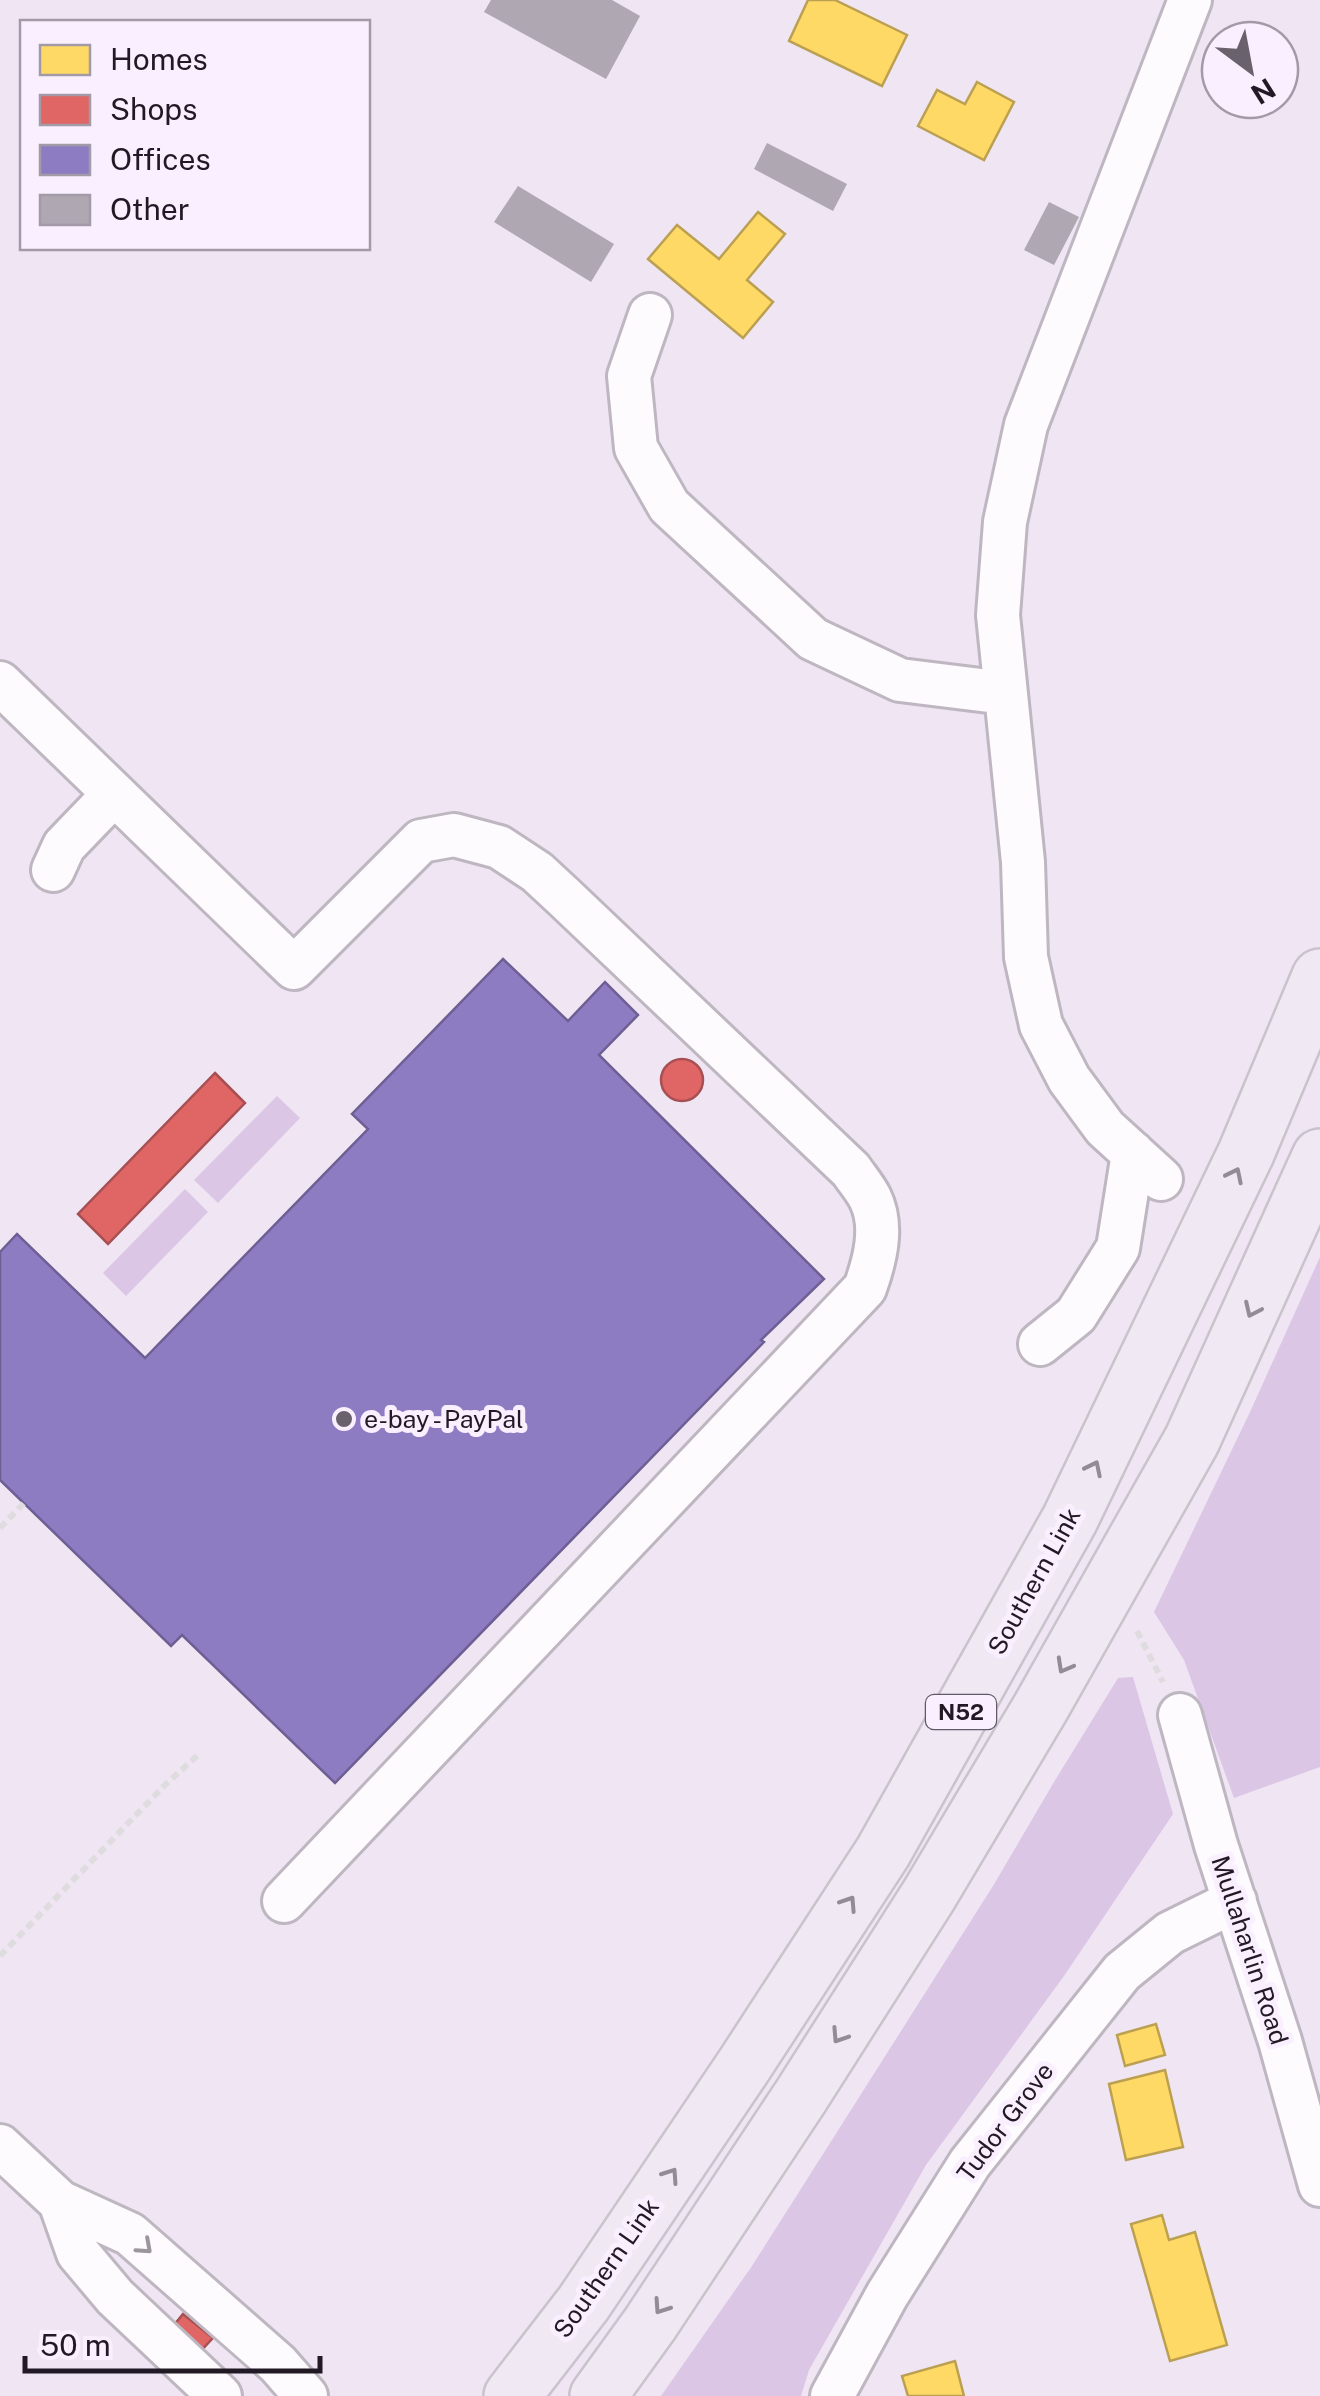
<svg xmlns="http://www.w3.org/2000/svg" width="1320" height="2396" viewBox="0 0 1320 2396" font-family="'Public Sans',sans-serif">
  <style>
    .green { fill: #dcc6e6 }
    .homes { fill: #ffd966; stroke: #bca052; stroke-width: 2.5 }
    .shops { fill: #e06666; stroke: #a74f52; stroke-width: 2.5 }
    .offices { fill: #8e7cc3; stroke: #6d5f93; stroke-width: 2.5 }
    .building { fill: #afa7b2 }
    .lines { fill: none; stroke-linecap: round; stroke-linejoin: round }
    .minor-casing { stroke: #beb6c0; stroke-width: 48 }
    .major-casing { stroke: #c9c3cb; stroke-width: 60 }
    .path { stroke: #dfdcdf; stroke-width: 6; stroke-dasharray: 8 5; stroke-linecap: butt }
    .minor { stroke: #fdfbfd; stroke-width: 42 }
    .major { stroke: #f0e8f3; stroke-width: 55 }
    .oneway { stroke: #938b96 }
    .oneway2 { stroke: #9a969b }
    .poi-dot { fill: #69616c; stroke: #faefff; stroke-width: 4 }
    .labels { text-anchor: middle; stroke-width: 10; stroke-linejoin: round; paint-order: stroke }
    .shield { fill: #faefff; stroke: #625a66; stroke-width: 2.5 }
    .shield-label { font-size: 22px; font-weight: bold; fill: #211a24 }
    .poi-label { font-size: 25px; fill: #211a24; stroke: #faefff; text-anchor: start }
    .street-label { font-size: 25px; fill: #211a24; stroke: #faefff }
  </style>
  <rect width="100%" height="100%" fill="#efe5f3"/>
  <!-- green -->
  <path class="green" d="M 277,1096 L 300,1118 L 218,1203 L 194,1180 Z
    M 185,1189 L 208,1212 L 126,1296 L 103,1273 Z
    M 1320,1257 L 1320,1767 L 1234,1798 L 1184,1660 L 1154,1612 L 1250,1412 Z
    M 1133,1677 L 1173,1814 L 1064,1976 L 926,2165 L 809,2370 L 801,2396 L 661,2396 L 752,2266 L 993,1886 L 1054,1782 L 1118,1678 Z"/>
  <!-- homes -->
  <path class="homes" d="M 808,0 L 835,0 L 907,35 L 882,86 L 789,41 Z
    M 977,82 L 1014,102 L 984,160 L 918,126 L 937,90 L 965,104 Z
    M 758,212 L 785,234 L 747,280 L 773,302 L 743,338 L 648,259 L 677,225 L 719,259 Z
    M 1156,2024 L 1165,2055 L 1125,2066 L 1117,2035 Z
    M 1165,2070 L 1183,2147 L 1126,2160 L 1109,2084 Z
    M 1162,2215 L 1169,2240 L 1195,2232 L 1227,2345 L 1170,2361 L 1131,2224 Z
    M 955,2361 L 964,2396 L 908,2396 L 902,2376 Z"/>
  <!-- shops -->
  <path class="shops" d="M661 1080a21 21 0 1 1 42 0a21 21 0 1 1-42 0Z
    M 215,1073 L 245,1103 L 108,1244 L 78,1214 Z
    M 183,2314 L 213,2338 L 197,2355 L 169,2331 Z"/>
  <!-- offices -->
  <path class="offices" d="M 503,959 L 568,1021 L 605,982 L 638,1015 L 599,1055 L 824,1279 L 761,1340 L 764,1342 L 335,1783 L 182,1635 L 171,1646 L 0,1480 L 0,1252 L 17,1234 L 145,1358 L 368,1129 L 352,1114 Z"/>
  <!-- building -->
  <path class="building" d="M 491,0 L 612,0 L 640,16 L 606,79 L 484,12 Z
    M 767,143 L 847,184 L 833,211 L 754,169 Z
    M 518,186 L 614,244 L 591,282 L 494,222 Z
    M 1049,202 L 1079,217 L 1054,265 L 1024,250 Z"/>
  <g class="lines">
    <!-- minor casing -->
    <g class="minor-casing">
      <path id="minor" d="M 650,315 L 629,376 L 636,448 L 669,506 L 813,639 L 900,680 L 1005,693
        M 0,683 L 294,968 L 421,841 L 454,835 L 499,847 L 537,872 L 564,897 L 851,1170 C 857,1179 865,1188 870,1198 C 884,1226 875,1260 865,1288 L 284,1901
        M 53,870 L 64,846 L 114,794
        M 1161,1179 L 1105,1128 L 1069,1079 L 1041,1025 L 1026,957 L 1023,862 L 998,615 L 1005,522 L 1026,425 L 1190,0
        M 1040,1344 L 1076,1315 L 1118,1248 L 1133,1153
        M 1180,1715 L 1216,1845 L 1280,2041 L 1320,2185
        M 0,2146 L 60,2202 L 130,2234 L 278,2364 L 306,2396
        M 60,2202 L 78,2253 L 115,2297 L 220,2396
        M 832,2396 L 887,2295 L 970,2163 L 1122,1972 L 1170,1933 L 1235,1901"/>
    </g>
    <!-- major casing -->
    <g class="major-casing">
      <path id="major" d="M 512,2396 L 583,2304 L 743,2067 L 883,1852 L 1070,1519 L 1246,1153 L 1320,977
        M 598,2396 L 650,2324 L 801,2096 L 929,1895 L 1041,1707 L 1192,1440 L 1320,1157"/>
    </g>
    <!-- path -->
    <path class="path" d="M 0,1528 L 24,1503
      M 1137,1631 L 1163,1682
      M 0,1956 L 165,1785 L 198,1755"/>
    <!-- minor -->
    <use href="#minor" class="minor"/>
    <!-- major -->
    <use href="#major" class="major"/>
  </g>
  <!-- one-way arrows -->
  <defs><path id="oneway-chevron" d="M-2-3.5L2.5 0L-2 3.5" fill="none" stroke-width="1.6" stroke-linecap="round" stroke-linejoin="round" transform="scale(2.5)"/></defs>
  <g class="oneway">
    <use href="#oneway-chevron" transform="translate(1235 1175) rotate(-64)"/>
    <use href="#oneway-chevron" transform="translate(1252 1310) rotate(115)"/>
    <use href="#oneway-chevron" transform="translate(1094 1468) rotate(-64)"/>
    <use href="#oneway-chevron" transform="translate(1064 1666) rotate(119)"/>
    <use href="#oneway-chevron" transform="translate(849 1903) rotate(-57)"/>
    <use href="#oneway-chevron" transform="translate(839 2036) rotate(123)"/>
    <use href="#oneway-chevron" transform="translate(671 2175) rotate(-56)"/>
    <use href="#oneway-chevron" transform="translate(661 2307) rotate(124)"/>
  </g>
  <use class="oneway2" href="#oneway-chevron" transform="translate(145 2247) rotate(42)"/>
  <!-- markers -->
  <circle class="poi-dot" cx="344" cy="1419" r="10"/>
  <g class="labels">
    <!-- shield labels -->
    <rect class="shield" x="926" y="1695" width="70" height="34" rx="8"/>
    <g class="shield-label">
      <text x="961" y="1720">N52</text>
    </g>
    <!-- poi labels -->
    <g class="poi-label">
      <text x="364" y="1428">e-bay - PayPal</text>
    </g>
    <!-- street labels -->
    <g class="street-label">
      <text transform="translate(1034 1581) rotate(-61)" y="9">Southern Link</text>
      <text transform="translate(1250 1950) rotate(72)" y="9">Mullaharlin Road</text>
      <text transform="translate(1005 2122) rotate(-53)" y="9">Tudor Grove</text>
      <text transform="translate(606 2268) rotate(-55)" y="9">Southern Link</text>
    </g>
  </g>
  <!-- legend -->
  <rect x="20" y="20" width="350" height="230" fill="#faefff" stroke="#a39aa7" stroke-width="2.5"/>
  <rect x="40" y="45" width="50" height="30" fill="#ffd966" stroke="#a39aa7" stroke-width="2.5"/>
  <text x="110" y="70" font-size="30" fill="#211a24">Homes</text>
  <rect x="40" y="95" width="50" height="30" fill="#e06666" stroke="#a39aa7" stroke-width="2.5"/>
  <text x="110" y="120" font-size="30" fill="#211a24">Shops</text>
  <rect x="40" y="145" width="50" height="30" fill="#8e7cc3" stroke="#a39aa7" stroke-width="2.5"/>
  <text x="110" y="170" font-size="30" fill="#211a24">Offices</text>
  <rect x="40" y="195" width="50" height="30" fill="#afa7b2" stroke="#a39aa7" stroke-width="2.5"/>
  <text x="110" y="220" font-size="30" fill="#211a24">Other</text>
  <!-- north arrow -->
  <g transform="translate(1250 70) rotate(148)"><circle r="48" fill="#faefff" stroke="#a39aa7" stroke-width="2.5"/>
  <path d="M0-8L18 38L0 25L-18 38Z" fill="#69616c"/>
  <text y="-15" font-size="28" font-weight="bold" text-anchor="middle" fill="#211a24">N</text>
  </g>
  <!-- scale -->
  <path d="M25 2356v15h295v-15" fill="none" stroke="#211a24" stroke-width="5"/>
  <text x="40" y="2356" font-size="30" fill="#211a24" stroke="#faefff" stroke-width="8" paint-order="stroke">50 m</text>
</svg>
